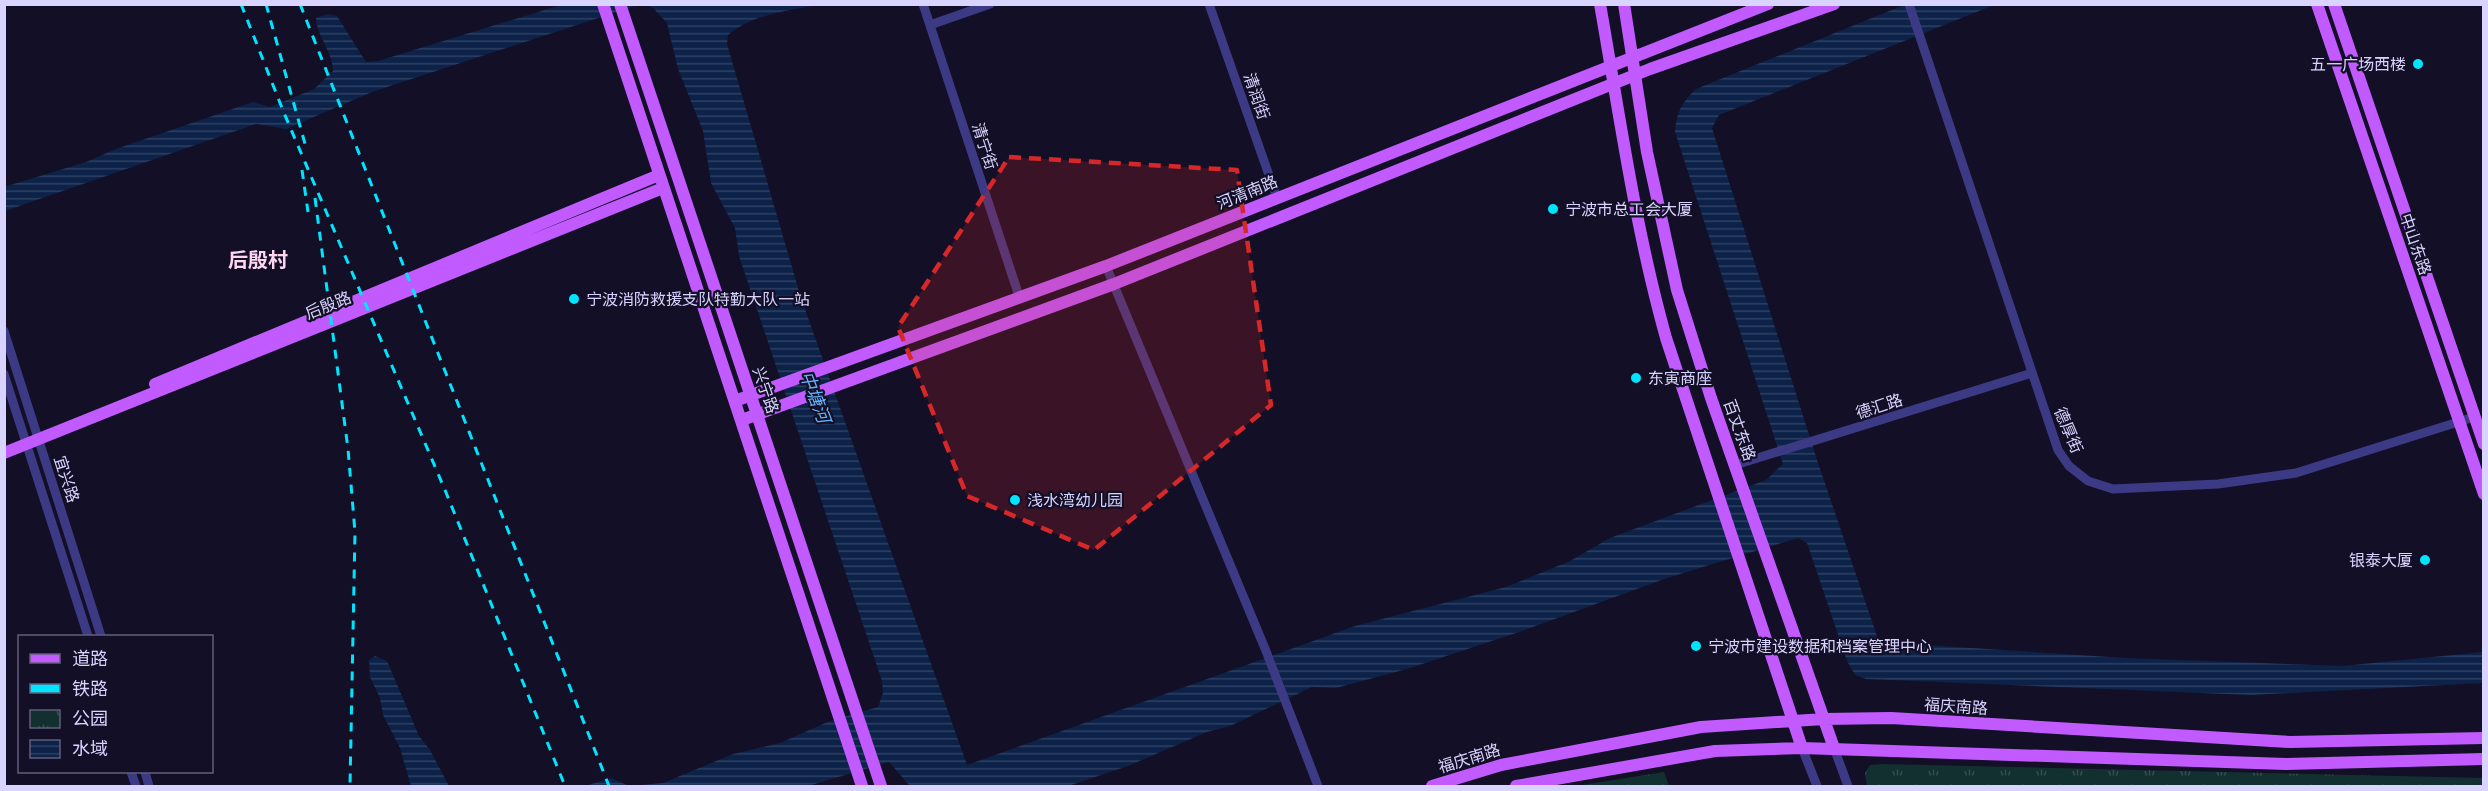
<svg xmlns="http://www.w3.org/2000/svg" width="2488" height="791" viewBox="0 0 2488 791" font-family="'PT Sans Narrow','Noto Sans SC',sans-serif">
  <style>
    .park { fill: url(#park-tufts) }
    .water { fill: url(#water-rules) }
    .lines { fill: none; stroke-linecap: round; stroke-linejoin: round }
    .minor { stroke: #3d3a85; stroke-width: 9 }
    .major { stroke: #c25bff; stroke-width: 12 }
    .rail { stroke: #00e5ff; stroke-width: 3; stroke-dasharray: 9 8; stroke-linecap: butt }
    .marked { fill: #d62828; fill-opacity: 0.2; stroke: #d62828; stroke-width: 4.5; stroke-dasharray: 12 8; stroke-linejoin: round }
    .poi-dot { fill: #00e5ff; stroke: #130f26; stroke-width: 2 }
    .labels { text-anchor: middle; stroke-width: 4.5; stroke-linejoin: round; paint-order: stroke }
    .poi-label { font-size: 16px; fill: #d9d4ff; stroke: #130f26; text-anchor: start }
    .street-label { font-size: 16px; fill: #d9d4ff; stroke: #130f26 }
    .water-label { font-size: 18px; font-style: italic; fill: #62b6ff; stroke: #130f26 }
    .quarter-label { font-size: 20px; font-weight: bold; fill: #ffd6f0; stroke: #130f26 }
  </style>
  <defs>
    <pattern id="park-tufts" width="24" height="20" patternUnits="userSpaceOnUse" patternTransform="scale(1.5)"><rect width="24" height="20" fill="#12302f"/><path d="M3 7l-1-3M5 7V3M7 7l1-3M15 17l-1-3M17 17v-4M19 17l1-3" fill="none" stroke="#344d4e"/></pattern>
    <pattern id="water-rules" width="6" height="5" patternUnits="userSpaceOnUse" patternTransform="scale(1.5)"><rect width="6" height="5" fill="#0c2248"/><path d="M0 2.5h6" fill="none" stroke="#2f4163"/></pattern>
  </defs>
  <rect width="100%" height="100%" fill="#130f26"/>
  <!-- park -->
  <path class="park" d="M 1884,764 L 2483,778 L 2484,786 L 1867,786 L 1865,773 L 1870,765 Z
    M 1664,772 L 1669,786 L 1577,786 L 1582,785 Z"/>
  <!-- water -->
  <path class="water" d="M 561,5 L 638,5 L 372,92 L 286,129 L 256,124 L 5,211 L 4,187 L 86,162 L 116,149 L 253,102 L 270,107 L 314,89 L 333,71 C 333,52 317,37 316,18 L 328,14 L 337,16 L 366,62 L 378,61 Z
    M 645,5 L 817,5 C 787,11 753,14 728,35 L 727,44 L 801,298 L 967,765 L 1355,626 L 1506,587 L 1570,561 L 1610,538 L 1766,480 L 1783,464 L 1675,132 C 1676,113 1682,102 1696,89 L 1904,5 L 1994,5 L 1719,115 L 1712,128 L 1817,460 L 1879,642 L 2125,658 L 2343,666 L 2483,652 L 2483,683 L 2251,695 L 1866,679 L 1855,675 L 1847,661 L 1807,543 L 1798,538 L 1667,578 L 1519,632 L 1407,669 L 1336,688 L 1312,687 L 1230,726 L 1207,732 L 1128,766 L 1068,786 L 910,786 L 889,762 L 808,786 L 585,786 L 611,778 L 629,786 L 663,783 L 733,754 L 780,743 L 830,721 L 878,707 L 883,693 L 882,681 L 739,256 L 735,228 L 711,183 L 703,131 L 678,69 L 667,23 L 653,8 Z
    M 375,656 L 387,661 L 419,736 L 430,750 L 449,786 L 411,786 L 400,748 L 383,715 L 380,698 L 370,677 L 369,660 Z"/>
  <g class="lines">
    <!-- minor -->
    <path class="minor" d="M 923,4 L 1019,296
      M 1209,4 L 1277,198
      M 1909,4 L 2058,450 L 2069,466 L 2088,481 L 2113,489 L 2218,484 L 2296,473 L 2474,417
      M 930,25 L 990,4
      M 1106,266 L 1266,651 L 1318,786
      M 4,331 L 101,636
      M 4,374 L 88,636
      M 1735,465 L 2032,373
      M 1802,748 L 1817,786
      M 1834,748 L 1848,786
      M 131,772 L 136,786
      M 145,772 L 149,786"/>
    <!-- major -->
    <path class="major" d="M 603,4 L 862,786
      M 620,4 L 881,786
      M 1600,4 C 1620,118 1635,227 1666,338 L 1802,748
      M 1624,4 L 1647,152 L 1677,290 L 1711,398 L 1834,748
      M 2317,4 L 2484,494
      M 2334,4 L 2484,444
      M 155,384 L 659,175
      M 735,401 L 1106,266 L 1768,4
      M 742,420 L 1114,284 L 1650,69 L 1834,4
      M 4,453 L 663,188
      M 1432,786 L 1501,765 L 1701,727 L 1824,719 L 1891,718 L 2290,742 L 2484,738
      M 1516,786 L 1715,751 L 1802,748 L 2286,764 L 2484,759"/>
    <!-- rail -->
    <path class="rail" d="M 241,4 L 284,113 L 445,490 L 565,786
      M 266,4 L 307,151
      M 300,4 L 609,786
      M 302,170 L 308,212
      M 315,198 L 348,449 L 355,532 L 350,786"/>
  </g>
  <!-- marked area -->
  <path class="marked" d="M 1009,157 L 1237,170 L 1271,405 L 1094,550 L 967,496 L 898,327 Z"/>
  <!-- markers -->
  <g class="poi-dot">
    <circle cx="2418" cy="64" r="6"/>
    <circle cx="1553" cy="209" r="6"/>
    <circle cx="574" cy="299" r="6"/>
    <circle cx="1636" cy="378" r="6"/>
    <circle cx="1015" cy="500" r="6"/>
    <circle cx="2425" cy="560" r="6"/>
    <circle cx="1696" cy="646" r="6"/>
  </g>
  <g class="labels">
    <!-- poi labels -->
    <g class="poi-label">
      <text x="2406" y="70" text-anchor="end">五一广场西楼</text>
      <text x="1565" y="215">宁波市总工会大厦</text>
      <text x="586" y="305">宁波消防救援支队特勤大队一站</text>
      <text x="1648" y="384">东寅商座</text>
      <text x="1027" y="506">浅水湾幼儿园</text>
      <text x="2413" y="566" text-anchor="end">银泰大厦</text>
      <text x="1708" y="652">宁波市建设数据和档案管理中心</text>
    </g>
    <!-- street labels -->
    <g class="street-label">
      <text transform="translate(1257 96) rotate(71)" y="6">清润街</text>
      <text transform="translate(985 146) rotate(72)" y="6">清宁街</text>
      <text transform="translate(1247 192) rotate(-22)" y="6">河清南路</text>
      <text transform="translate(2416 244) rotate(71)" y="6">中山东路</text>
      <text transform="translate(328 305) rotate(-22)" y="6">后殷路</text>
      <text transform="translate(766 390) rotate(71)" y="6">兴宁路</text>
      <text transform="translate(1879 406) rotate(-18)" y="6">德汇路</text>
      <text transform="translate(1740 430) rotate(70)" y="6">百丈东路</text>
      <text transform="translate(2069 430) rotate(67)" y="6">德厚街</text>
      <text transform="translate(67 479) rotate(72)" y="6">宜兴路</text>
      <text transform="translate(1956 706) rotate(4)" y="6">福庆南路</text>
      <text transform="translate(1469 758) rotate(-17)" y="6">福庆南路</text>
    </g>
    <!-- water labels -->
    <g class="water-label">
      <text transform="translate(815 397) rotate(69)" y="6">中塘河</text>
    </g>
    <!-- quarter labels -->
    <g class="quarter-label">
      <text x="258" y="267">后殷村</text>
    </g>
  </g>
  <!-- border -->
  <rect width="2488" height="791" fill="none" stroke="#d9d4ff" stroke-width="12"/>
  <!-- legend -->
  <rect x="18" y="635" width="195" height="138" fill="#130f26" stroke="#625e7d" stroke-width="1.5"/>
  <rect x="30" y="654" width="30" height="9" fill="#c25bff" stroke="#625e7d" stroke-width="1.5"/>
  <text x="72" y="665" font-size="18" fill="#d9d4ff">道路</text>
  <rect x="30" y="684" width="30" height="9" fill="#00e5ff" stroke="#625e7d" stroke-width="1.5"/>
  <text x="72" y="695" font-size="18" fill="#d9d4ff">铁路</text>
  <rect x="30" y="710" width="30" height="18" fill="url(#park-tufts)" stroke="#625e7d" stroke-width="1.5"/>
  <text x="72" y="725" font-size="18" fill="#d9d4ff">公园</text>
  <rect x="30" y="740" width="30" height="18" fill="url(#water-rules)" stroke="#625e7d" stroke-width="1.5"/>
  <text x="72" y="755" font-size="18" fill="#d9d4ff">水域</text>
</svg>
